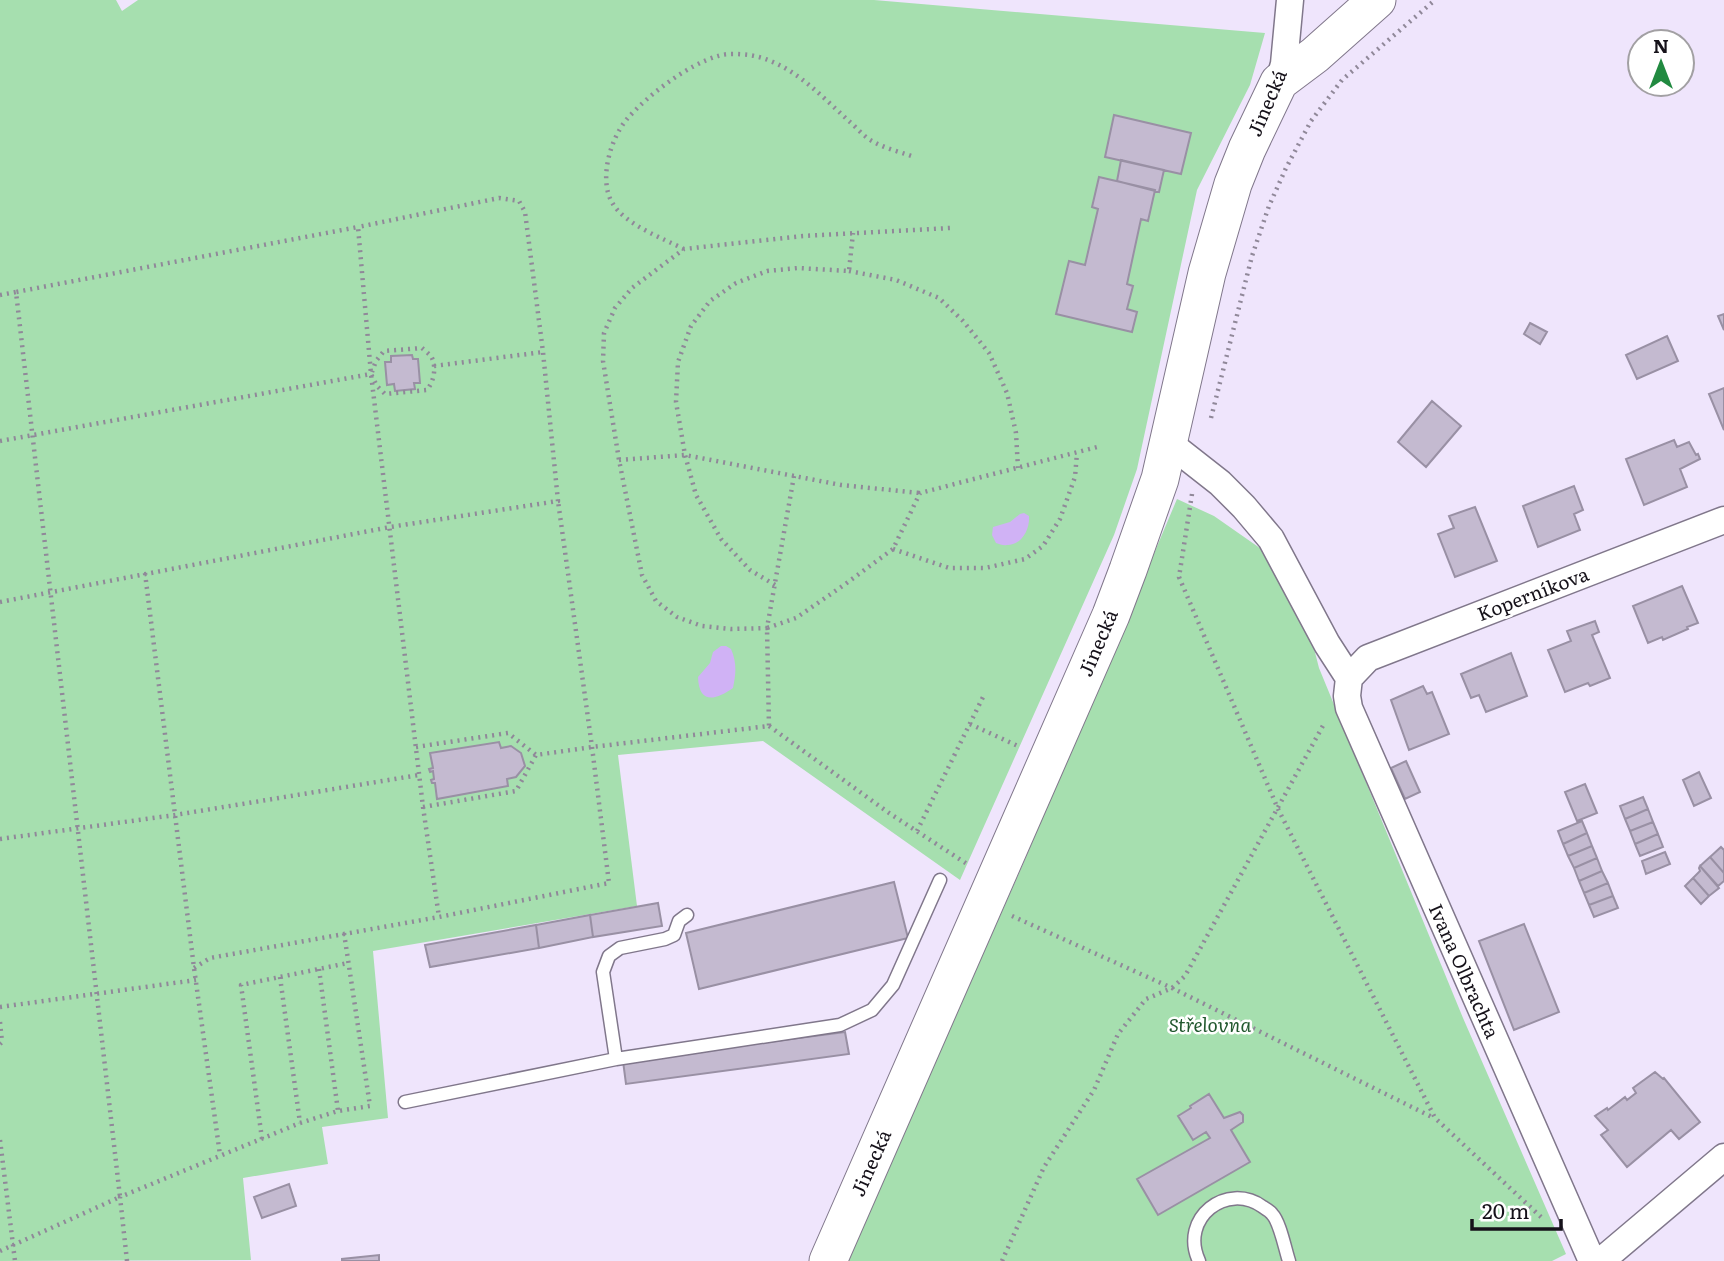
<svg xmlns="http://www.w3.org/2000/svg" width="1724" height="1261" viewBox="0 0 1724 1261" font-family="Literata,serif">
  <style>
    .green { fill: #a6dfaf }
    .water { fill: #d0b2f5 }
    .building { fill: #c4bad0; stroke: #9990a4; stroke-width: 2 }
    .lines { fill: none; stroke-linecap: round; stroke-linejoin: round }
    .lane-casing { stroke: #80778b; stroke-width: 15 }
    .street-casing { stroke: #80778b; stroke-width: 29 }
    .secondary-casing { stroke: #80778b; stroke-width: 39 }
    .path { stroke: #908899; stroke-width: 4.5; stroke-dasharray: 2 5; stroke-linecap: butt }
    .lane { stroke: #fff; stroke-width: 12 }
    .street { stroke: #fff; stroke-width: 26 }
    .secondary { stroke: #fff; stroke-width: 37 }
    .labels { text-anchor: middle; stroke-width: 5; stroke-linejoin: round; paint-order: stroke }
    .street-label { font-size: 19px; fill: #16121a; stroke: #fff }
    .park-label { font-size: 19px; font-style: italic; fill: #21582e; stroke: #fff }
  </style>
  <rect width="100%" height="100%" fill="#efe5fc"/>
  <!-- green -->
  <path class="green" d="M 0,0 L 116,0 L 122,11 L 138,0 L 874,0 L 1265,33 L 1250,85 L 1197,190 L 1137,469 L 1114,535 L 960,880 L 763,741 L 618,755 L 637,906 L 373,951 L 388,1118 L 322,1127 L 328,1164 L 243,1178 L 251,1260 L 0,1261 Z
    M 1177,499 L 1214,516 L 1267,553 L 1309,629 L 1319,668 L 1463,1018 L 1566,1254 L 1552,1261 L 847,1261 L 1023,864 Z"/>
  <!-- water -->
  <path class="water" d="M 1024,513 L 1029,516 C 1030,529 1022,545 1007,545 C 1003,546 1000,544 996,543 L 992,535 L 993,527 L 1010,522 L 1020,514 Z
    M 721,646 L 726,646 L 731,649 C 737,663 736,673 733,688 C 716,700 699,705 698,677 L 710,663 L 713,652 Z"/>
  <!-- building -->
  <path class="building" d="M 1114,115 L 1191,133 L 1181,174 L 1105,157 Z
    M 1121,160 L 1164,170 L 1159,192 L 1117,181 Z
    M 1099,177 L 1155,190 L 1148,221 L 1141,219 L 1127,284 L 1133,286 L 1127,309 L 1137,312 L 1132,332 L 1056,314 L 1069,261 L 1085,265 L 1098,209 L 1092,207 Z
    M 1724,314 L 1724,330 L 1718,316 Z
    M 1530,323 L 1547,332 L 1540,344 L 1524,334 Z
    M 1667,336 L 1678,361 L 1637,379 L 1626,355 Z
    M 412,355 L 413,359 L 418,359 L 420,383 L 414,383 L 415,389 L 395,391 L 394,384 L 387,385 L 385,362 L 391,362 L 391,356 Z
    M 1724,388 L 1724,430 L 1709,394 Z
    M 1432,401 L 1461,426 L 1426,467 L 1398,442 Z
    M 1674,440 L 1677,447 L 1689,442 L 1696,455 L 1698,454 L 1700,459 L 1680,469 L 1687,487 L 1644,505 L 1626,459 Z
    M 1574,486 L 1583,510 L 1574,514 L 1580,530 L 1538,547 L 1523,506 Z
    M 1475,507 L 1497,561 L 1455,577 L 1438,534 L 1454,528 L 1449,516 Z
    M 1682,586 L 1698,623 L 1687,627 L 1688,629 L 1663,640 L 1662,637 L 1648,643 L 1633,606 Z
    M 1595,621 L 1599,632 L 1592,635 L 1610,678 L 1590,686 L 1588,683 L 1565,692 L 1548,650 L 1571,641 L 1567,631 Z
    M 1511,653 L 1527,696 L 1486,712 L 1479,695 L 1471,698 L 1461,674 Z
    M 1423,686 L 1427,694 L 1432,692 L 1449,734 L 1409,750 L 1391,700 Z
    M 499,742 L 501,748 L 511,746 L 521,753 L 525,766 L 516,777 L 507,779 L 508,786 L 437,799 L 435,783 L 432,783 L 431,780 L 434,779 L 433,771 L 430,772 L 429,769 L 433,768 L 430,753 Z
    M 1406,761 L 1420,792 L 1405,799 L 1391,768 Z
    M 1699,772 L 1711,798 L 1694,806 L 1683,780 Z
    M 1585,784 L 1597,813 L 1577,821 L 1565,792 Z
    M 1643,797 L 1648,809 L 1625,819 L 1620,806 Z
    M 1648,809 L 1653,822 L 1630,831 L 1625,819 Z
    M 1582,821 L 1587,833 L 1563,844 L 1558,831 Z
    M 1653,822 L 1658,834 L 1635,844 L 1630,831 Z
    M 1587,833 L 1592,846 L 1568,856 L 1563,844 Z
    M 1658,834 L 1663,847 L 1640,856 L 1635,844 Z
    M 1592,846 L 1597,858 L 1574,868 L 1568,856 Z
    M 1721,847 L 1724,850 L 1724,873 L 1710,857 Z
    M 1665,852 L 1670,864 L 1646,874 L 1642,861 Z
    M 1710,857 L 1724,873 L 1724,881 L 1718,886 L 1700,866 Z
    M 1597,858 L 1602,871 L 1579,881 L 1574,868 Z
    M 1700,866 L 1719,888 L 1709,896 L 1693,878 L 1700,871 L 1699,868 Z
    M 1602,871 L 1608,883 L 1584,893 L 1579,881 Z
    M 1693,878 L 1709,896 L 1701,904 L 1685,886 Z
    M 894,882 L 908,938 L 699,989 L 686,933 Z
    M 1608,883 L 1613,896 L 1589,905 L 1584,893 Z
    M 1613,896 L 1618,908 L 1594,917 L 1589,905 Z
    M 658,903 L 662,926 L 593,937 L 590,915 Z
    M 590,915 L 593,937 L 539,948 L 536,925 Z
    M 1524,924 L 1559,1012 L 1514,1030 L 1479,941 Z
    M 536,925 L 539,948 L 430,967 L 425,945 Z
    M 845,1032 L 849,1054 L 626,1084 L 623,1061 Z
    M 1655,1072 L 1663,1079 L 1664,1078 L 1700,1122 L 1679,1139 L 1671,1130 L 1627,1167 L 1601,1135 L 1608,1130 L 1595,1116 L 1607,1108 L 1608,1110 L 1625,1097 L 1627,1100 L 1636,1093 L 1633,1088 Z
    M 1209,1094 L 1224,1118 L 1240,1112 L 1243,1115 L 1243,1122 L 1231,1130 L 1250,1162 L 1158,1215 L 1137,1179 L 1210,1138 L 1206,1132 L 1193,1140 L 1178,1116 L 1191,1108 L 1190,1106 Z
    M 289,1184 L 296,1206 L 262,1218 L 254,1197 Z
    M 379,1255 L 379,1261 L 342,1261 L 342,1259 Z"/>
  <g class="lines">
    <!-- lane casing -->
    <g class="lane-casing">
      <path id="lane" d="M 687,915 L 679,921 L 674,935 L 665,939 L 620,948 L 609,956 L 603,972 L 616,1059 L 840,1025 L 872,1010 L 893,985 L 940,880
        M 405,1102 L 616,1059
        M 1199,1261 C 1179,1218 1227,1181 1263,1207 C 1266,1209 1270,1211 1272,1214 C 1280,1222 1285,1249 1289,1261"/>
    </g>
    <!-- street casing -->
    <g class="street-casing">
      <path id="street" d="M 1279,82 L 1284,64 L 1290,0
        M 1169,443 L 1220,483 L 1244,507 L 1271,539 L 1327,644 L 1349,678
        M 1349,678 L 1347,696 L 1349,708 L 1592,1261
        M 1349,678 L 1368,658 L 1724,520
        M 1601,1261 L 1724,1157"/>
    </g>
    <!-- secondary casing -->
    <g class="secondary-casing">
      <path id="secondary" d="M 828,1261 L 1111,615 L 1128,570 L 1160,479 L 1207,273 L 1233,184 L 1247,149 L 1279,82 L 1315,55 L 1377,0"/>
    </g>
    <!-- path -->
    <path class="path" d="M 684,249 C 662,238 626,225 613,204 C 598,181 610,139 627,119 C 648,95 687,65 718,56 C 727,53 740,54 749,55 C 790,61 820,95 850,122 C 857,128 865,138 874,142 C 886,149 901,152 914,157
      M 849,271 L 896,280 L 939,298 L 963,321 L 989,353 L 1007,393 L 1016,433 L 1018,468
      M 0,295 L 16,292
      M 434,366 L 543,352
      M 1211,418 L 1252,256 L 1269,206 L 1286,168 L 1311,121 L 1342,80 L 1435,0
      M 0,441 L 371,374 L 377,386 L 385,394 L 427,390 C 434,381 437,367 431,356 C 430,355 422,348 422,348 L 384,351 L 376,361 L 372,372
      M 619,460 L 685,455 L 841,485 L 920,493
      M 794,476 L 767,628 L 731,629 L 702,626 L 677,617 L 656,601 L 642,575 L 619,460 L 603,361 L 604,333 L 615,308 L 632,288 L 684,249 L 803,236 L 950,228
      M 1192,494 L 1179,577 L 1278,809 L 1435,1118 L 1541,1217
      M 893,549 L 949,568 L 985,568 L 1025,559 L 1043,546 L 1060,519 L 1075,477 L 1077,453
      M 145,573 L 194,968 L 220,1155
      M 775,585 L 750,570 L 721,539 L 696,495 L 685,455 L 676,402 L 678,362 L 691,326 L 710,301 L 736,283 L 767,271 L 798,268 L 849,271 L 853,233
      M 0,602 L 390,527 L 558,501 L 543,352 L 525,212 L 519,201 L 499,198 L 358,227
      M 970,724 L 1020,747
      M 769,726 L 889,813 L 967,864
      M 416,747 L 508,733 L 536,755 L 592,747 L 769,726 L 767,628 L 796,618 L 844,585 L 893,549 L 920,493 L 1101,446
      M 423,807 L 516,791 L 536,755
      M 917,831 L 984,695
      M 0,839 L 175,815 L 419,775
      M 1012,916 L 1172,988 L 1434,1118
      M 194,968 L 210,958 L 439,917 L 609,883 L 592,747 L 558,501
      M 319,969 L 338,1111
      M 280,977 L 300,1123
      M 0,1007 L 196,980
      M 0,1022 L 2,1042 L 0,1044
      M 262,1139 L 241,985 L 348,963
      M 0,1140 L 15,1261
      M 0,1251 L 120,1197 L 16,292 L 358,227 L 371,374 L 423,807 L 439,917
      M 127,1261 L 120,1197 L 300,1123 L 338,1111 L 370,1106 L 344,933
      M 1002,1261 L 1044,1167 L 1094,1090 L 1118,1034 L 1146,999 L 1172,988 L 1185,976 L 1325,722"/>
    <!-- lane -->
    <use href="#lane" class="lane"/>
    <!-- street -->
    <use href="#street" class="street"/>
    <!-- secondary -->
    <use href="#secondary" class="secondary"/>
  </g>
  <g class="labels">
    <!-- street labels -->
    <g class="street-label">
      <text transform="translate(1267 103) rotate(-67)" y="7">Jinecká</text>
      <text transform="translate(1533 594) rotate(-21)" y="7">Koperníkova</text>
      <text transform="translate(1098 643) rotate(-67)" y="7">Jinecká</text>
      <text transform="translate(1464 971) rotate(66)" y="7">Ivana Olbrachta</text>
      <text transform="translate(871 1163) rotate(-66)" y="7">Jinecká</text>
    </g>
    <!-- park labels -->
    <g class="park-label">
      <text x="1210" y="1032">Střelovna</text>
    </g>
  </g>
  <!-- north arrow -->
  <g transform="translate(1661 63)"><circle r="33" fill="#ffffff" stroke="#a2a0a3" stroke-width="2"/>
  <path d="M0-5L12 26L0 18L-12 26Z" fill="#218a40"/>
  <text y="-10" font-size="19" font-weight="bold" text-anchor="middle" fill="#16121a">N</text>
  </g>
  <!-- scale -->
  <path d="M1472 1219v10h89v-10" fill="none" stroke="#16121a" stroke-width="3.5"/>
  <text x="1482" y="1219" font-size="21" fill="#16121a" stroke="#ffffff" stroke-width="5" paint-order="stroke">20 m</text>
</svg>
